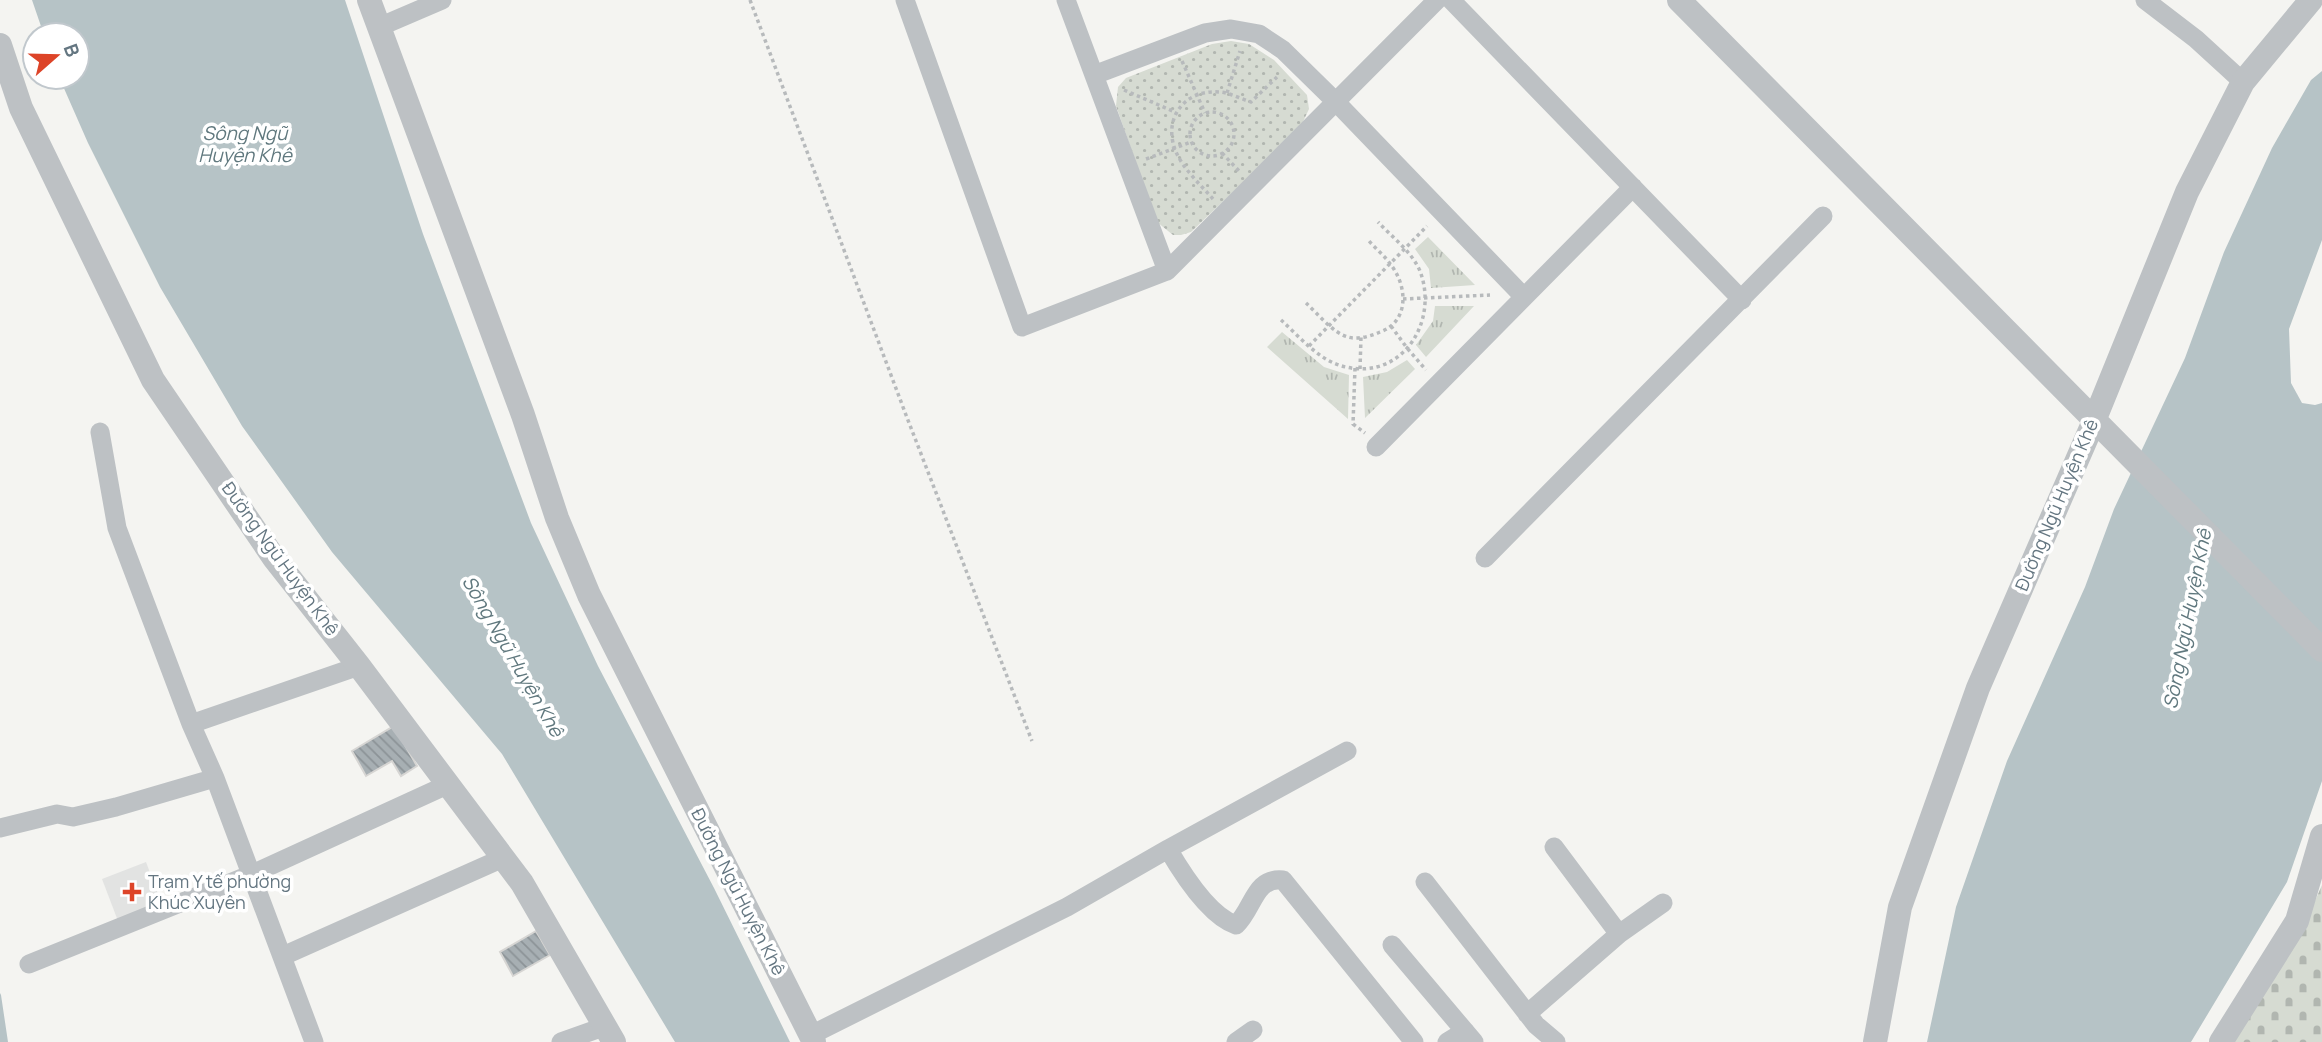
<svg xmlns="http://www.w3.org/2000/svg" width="2322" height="1042" viewBox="0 0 2322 1042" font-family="Manrope,sans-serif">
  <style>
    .built { fill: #e2e3e2 }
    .grass { fill: url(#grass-tufts) }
    .cemetery { fill: url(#cemetery-stones) }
    .park { fill: url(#park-dots) }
    .water { fill: #b6c3c6 }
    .building { fill: url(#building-back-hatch); stroke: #d6d5d3; stroke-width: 2 }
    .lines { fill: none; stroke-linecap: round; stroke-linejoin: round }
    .path { stroke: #b7babc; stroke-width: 3.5; stroke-dasharray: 3.5 3.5; stroke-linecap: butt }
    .minor { stroke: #bdc1c4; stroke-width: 19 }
    .tertiary { stroke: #bdc1c4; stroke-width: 24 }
    .poi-dot { fill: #dd4428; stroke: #fff; stroke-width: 2.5 }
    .labels { text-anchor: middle; stroke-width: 7; stroke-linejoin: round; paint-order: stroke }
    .street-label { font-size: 18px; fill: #647681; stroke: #fff }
    .poi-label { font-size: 18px; fill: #647681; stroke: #fff; text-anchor: start }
    .water-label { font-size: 19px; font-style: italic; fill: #60787e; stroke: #fff }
  </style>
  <defs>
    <pattern id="grass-tufts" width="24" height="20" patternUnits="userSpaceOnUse" patternTransform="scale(1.75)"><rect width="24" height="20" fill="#d6dbd2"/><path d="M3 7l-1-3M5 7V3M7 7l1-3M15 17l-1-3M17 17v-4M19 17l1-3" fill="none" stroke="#b1b6b0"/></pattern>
    <pattern id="cemetery-stones" width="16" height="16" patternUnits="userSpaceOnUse" patternTransform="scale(1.75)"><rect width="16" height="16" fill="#d6dbd2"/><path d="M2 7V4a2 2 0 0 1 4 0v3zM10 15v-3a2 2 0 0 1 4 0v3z" fill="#b1b6b0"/></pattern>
    <pattern id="park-dots" width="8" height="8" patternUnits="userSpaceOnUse" patternTransform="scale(1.75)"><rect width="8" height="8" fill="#d6dbd2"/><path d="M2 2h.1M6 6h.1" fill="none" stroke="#b1b6b0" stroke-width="1.8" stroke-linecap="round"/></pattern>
    <pattern id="building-back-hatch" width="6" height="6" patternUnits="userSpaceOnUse" patternTransform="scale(1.75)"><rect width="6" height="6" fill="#a7afb3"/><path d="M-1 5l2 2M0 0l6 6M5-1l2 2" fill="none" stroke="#8c9397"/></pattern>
  </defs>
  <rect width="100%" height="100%" fill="#f4f4f1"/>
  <!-- built -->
  <path class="built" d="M 146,862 L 162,905 L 118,921 L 102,879 Z"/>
  <!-- grass -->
  <path class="grass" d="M 1428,237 L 1475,285 L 1431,288 L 1429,269 L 1415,249 Z
    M 1435,306 L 1474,306 L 1426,357 L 1416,345 L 1433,321 Z
    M 1282,332 L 1324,367 L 1349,375 L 1348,419 L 1267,347 Z
    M 1407,360 L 1415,369 L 1365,418 L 1363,377 L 1387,372 Z"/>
  <!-- cemetery -->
  <path class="cemetery" d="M 2322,885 L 2322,1042 L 2234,1042 L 2303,928 Z"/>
  <!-- park -->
  <path class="park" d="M 1231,41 L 1249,44 L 1274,60 L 1307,95 L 1309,109 L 1300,128 L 1191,232 L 1181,235 L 1173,235 L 1157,222 L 1116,106 L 1118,87 L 1126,78 L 1212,44 Z"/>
  <!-- water -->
  <path class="water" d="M 32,0 L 345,0 L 423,234 L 531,523 L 598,666 L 714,888 L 790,1042 L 675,1042 L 502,754 L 332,552 L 242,426 L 160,287 L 88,143 L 59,77 L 77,77 L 77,35 L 44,35 Z
    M 2322,71 L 2322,240 L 2289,329 L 2291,383 L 2302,403 L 2315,405 L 2322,403 L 2322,781 L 2287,882 L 2191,1042 L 1927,1042 L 1956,907 L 2007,761 L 2085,587 L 2114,509 L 2185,358 L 2224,252 L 2272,148 L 2311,80 Z
    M 0,993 L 1,995 L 8,1042 L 0,1042 Z"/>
  <!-- building -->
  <path class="building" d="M 394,726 L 417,766 L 401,776 L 392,761 L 366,776 L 352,751 Z
    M 536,931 L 550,955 L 513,976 L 500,952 Z"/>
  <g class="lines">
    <!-- path -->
    <path class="path" d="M 750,0 L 906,415 L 1032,741
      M 1182,61 L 1205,113
      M 1124,90 L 1175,112
      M 1227,93 L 1240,51
      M1190 134a22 22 0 1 1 44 0a22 22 0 1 1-44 0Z
      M 1222,153 L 1240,172
      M 1146,159 L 1191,142
      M 1213,199 C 1200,184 1184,170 1176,152 C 1162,119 1184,89 1220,92 C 1230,93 1241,99 1251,102 L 1277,77
      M 1403,299 L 1490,295
      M 1306,303 C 1318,314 1333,333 1348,337 C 1358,340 1371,336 1380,332 C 1409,322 1408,287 1391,265 C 1385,256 1376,249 1369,241
      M 1281,320 C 1300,337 1320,362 1346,367 C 1403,380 1439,321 1420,271 C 1412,252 1392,237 1378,222
      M 1391,326 L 1407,348 L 1426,370
      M 1309,346 L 1427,226
      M 1355,368 L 1353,424 L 1365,433
      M 1360,369 L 1361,337"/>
    <!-- minor -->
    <path class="minor" d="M 905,0 L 1022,327 L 1167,271 L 1437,0
      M 1066,0 L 1167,271
      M 1451,0 L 1742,300
      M 2145,0 L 2196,39 L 2243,82
      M 379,27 L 442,0
      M 1094,75 L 1205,33 L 1231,29 L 1259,34 L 1283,50 L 1336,102 L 1523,296
      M 100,432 L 117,528 L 191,724 L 215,778 L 314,1042
      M 1376,447 L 1633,187
      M 1485,558 L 1823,216
      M 191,724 L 359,666
      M 0,828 L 57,814 L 73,817 L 116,807 L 215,778
      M 1554,847 L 1619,934 L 1663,903
      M 1168,849 L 1347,751
      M 1425,882 L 1536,1025 L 1556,1042
      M 1392,945 L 1474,1042
      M 283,956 L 503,858
      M 29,964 L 252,874 L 449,784
      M 1527,1014 L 1619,934
      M 811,1035 L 1067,907 L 1168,849 C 1182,873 1209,916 1236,925 C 1254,908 1254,877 1283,880 L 1414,1042
      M 561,1042 L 606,1026
      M 1236,1042 L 1253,1030
      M 1447,1042 L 1465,1031"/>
    <!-- tertiary -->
    <path class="tertiary" d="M 369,0 L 523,415 L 557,518 L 589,595 L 814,1042
      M 1679,0 L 2322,650
      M 0,45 L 21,108 L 153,380 L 274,558 L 359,666 L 522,883 L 614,1042
      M 1875,1042 L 1900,907 L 1978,688 L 2094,421 L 2187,192 L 2243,82 L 2311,0
      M 2221,1042 L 2297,921 L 2322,836"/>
  </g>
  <!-- markers -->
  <path class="poi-dot" d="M128.5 881.5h7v7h7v7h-7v7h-7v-7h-7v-7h7z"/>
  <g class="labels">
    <!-- street labels -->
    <g class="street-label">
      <text transform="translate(2057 505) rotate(-67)" y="6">Đường Ngũ Huyện Khê</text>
      <text transform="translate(280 559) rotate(54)" y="6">Đường Ngũ Huyện Khê</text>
      <text transform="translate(738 892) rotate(63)" y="6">Đường Ngũ Huyện Khê</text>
    </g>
    <!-- poi labels -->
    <g class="poi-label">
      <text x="148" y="888">Trạm Y tế phường<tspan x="148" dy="21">Khúc Xuyên</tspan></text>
    </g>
    <!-- water labels -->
    <g class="water-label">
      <text x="245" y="140">Sông Ngũ<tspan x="245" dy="22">Huyện Khê</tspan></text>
      <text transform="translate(2187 619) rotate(-79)" y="7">Sông Ngũ Huyện Khê</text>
      <text transform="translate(513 656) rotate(60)" y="7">Sông Ngũ Huyện Khê</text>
    </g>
  </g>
  <!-- north arrow -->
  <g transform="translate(56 56) rotate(70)"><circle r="33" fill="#ffffff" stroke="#c1c8cd" stroke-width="2"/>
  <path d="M0-5L12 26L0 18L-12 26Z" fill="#dd4428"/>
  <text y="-10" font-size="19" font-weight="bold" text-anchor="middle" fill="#647681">B</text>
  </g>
</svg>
